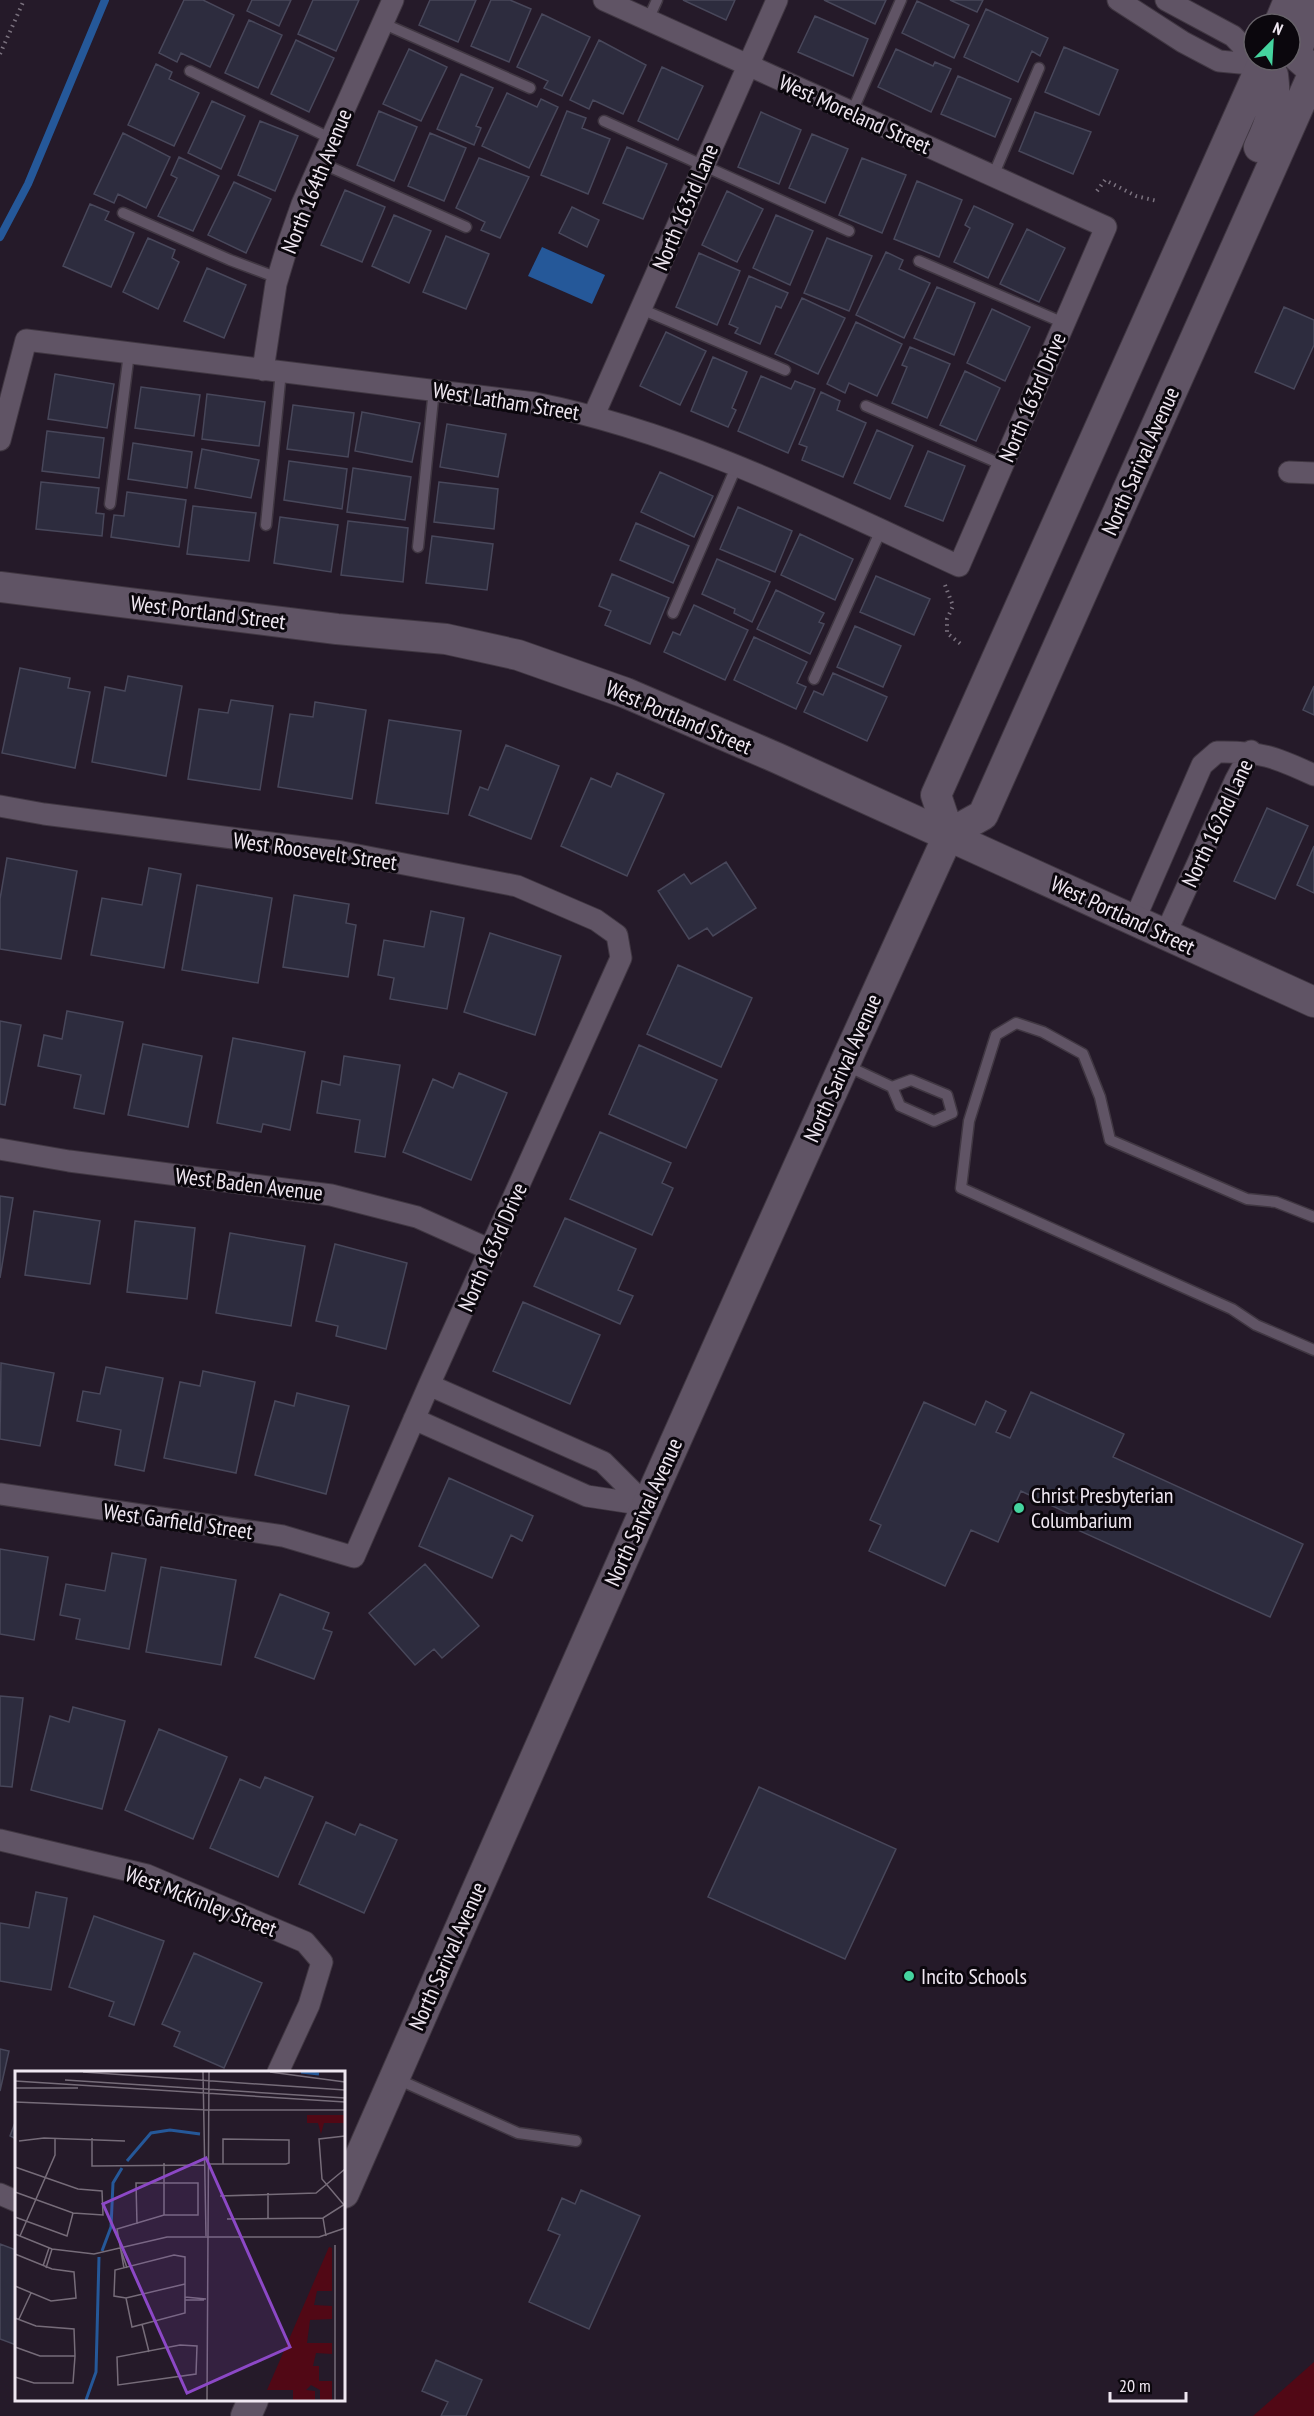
<svg xmlns="http://www.w3.org/2000/svg" width="1314" height="2416" viewBox="0 0 1314 2416" font-family="'PT Sans Narrow',sans-serif">
  <style>
    .green { fill: #510815 }
    .water { fill: #255899 }
    .lines { fill: none; stroke-linecap: round; stroke-linejoin: round }
    .stream { stroke: #255899; stroke-width: 8 }
    .building { fill: #2d2c3e; stroke: #48475a; stroke-width: 1.5 }
    .lane-casing { stroke: #403742; stroke-width: 13 }
    .street-casing { stroke: #403742; stroke-width: 23 }
    .secondary-casing { stroke: #403742; stroke-width: 32 }
    .path { stroke: #7b727f; stroke-width: 4; stroke-dasharray: 1.5 4.5; stroke-linecap: butt }
    .lane { stroke: #605465; stroke-width: 10 }
    .street { stroke: #605465; stroke-width: 21 }
    .secondary { stroke: #605465; stroke-width: 30 }
    .poi-dot { fill: #45d49f; stroke: #0b070d; stroke-width: 2 }
    .labels { text-anchor: middle; stroke-width: 6; stroke-linejoin: round; paint-order: stroke }
    .street-label { font-size: 22px; fill: #efe7f1; stroke: #0b070d }
    .poi-label { font-size: 22px; fill: #efe7f1; stroke: #0b070d; text-anchor: start }
    .inset-river { fill: none; stroke: #255899; stroke-width: 3 }
    .inset-road { fill: none; stroke: #766c79; stroke-width: 1.5 }
    .view { fill: #8c48c6; fill-opacity: 0.15; stroke: #8c48c6; stroke-width: 3 }
    .inset-edge { fill: none; stroke: #efe7f1; stroke-width: 3 }
  </style>
  <rect width="100%" height="100%" fill="#251a29"/>
  <!-- green -->
  <path class="green" d="M 1314,2362 L 1314,2416 L 1253,2416 Z"/>
  <!-- water -->
  <path class="water" d="M 542,247 L 605,275 L 592,304 L 528,276 Z"/>
  <g class="lines">
    <!-- stream -->
    <path class="stream" d="M 0,237 L 28,184 L 105,0"/>
  </g>
  <!-- building -->
  <path class="building" d="M 184,0 L 203,0 L 234,15 L 210,67 L 181,53 L 177,62 L 159,53 Z
    M 252,0 L 291,0 L 279,26 L 247,11 Z
    M 313,0 L 359,0 L 336,51 L 298,34 Z
    M 430,0 L 476,0 L 458,42 L 419,25 Z
    M 491,0 L 510,0 L 531,9 L 509,62 L 471,46 Z
    M 683,0 L 735,0 L 726,20 Z
    M 824,0 L 886,0 L 875,24 Z
    M 950,0 L 983,0 L 977,12 Z
    M 917,1 L 969,25 L 954,58 L 902,33 Z
    M 986,9 L 1048,38 L 1040,56 L 1032,51 L 1018,82 L 964,57 Z
    M 542,14 L 590,37 L 562,96 L 544,88 L 548,81 L 517,67 Z
    M 815,16 L 868,39 L 853,76 L 798,52 Z
    M 249,20 L 282,35 L 258,88 L 225,73 Z
    M 296,40 L 334,58 L 309,112 L 271,94 Z
    M 599,40 L 646,65 L 623,114 L 593,100 L 589,109 L 570,100 Z
    M 1064,47 L 1118,70 L 1099,115 L 1045,92 Z
    M 409,49 L 447,67 L 421,121 L 383,104 Z
    M 896,49 L 933,66 L 935,62 L 951,69 L 931,112 L 878,87 Z
    M 156,64 L 172,72 L 169,79 L 199,93 L 174,146 L 128,125 Z
    M 662,67 L 703,86 L 678,140 L 638,121 Z
    M 461,74 L 493,88 L 476,126 L 481,128 L 474,145 L 437,129 Z
    M 958,76 L 1011,99 L 995,137 L 941,114 Z
    M 507,93 L 537,107 L 541,99 L 558,107 L 529,168 L 482,146 Z
    M 212,101 L 245,116 L 221,169 L 188,153 Z
    M 379,111 L 417,127 L 394,181 L 357,165 Z
    M 567,111 L 586,118 L 582,128 L 610,139 L 588,194 L 541,175 Z
    M 761,112 L 801,130 L 779,184 L 738,167 Z
    M 1035,112 L 1091,132 L 1073,174 L 1019,151 Z
    M 260,121 L 298,136 L 275,191 L 238,175 Z
    M 123,133 L 170,157 L 146,208 L 118,194 L 114,203 L 94,194 Z
    M 430,133 L 466,148 L 444,201 L 408,186 Z
    M 812,134 L 848,149 L 825,203 L 789,188 Z
    M 627,147 L 667,164 L 643,219 L 603,203 Z
    M 179,157 L 219,176 L 193,231 L 158,216 L 177,178 L 171,175 Z
    M 479,158 L 529,177 L 500,238 L 481,230 L 485,222 L 456,208 Z
    M 862,158 L 906,175 L 882,233 L 839,215 Z
    M 917,181 L 962,200 L 939,257 L 894,239 Z
    M 234,182 L 271,199 L 246,253 L 208,235 Z
    M 345,190 L 385,207 L 362,262 L 321,245 Z
    M 727,191 L 763,209 L 737,262 L 702,245 Z
    M 90,204 L 109,212 L 105,220 L 134,233 L 111,287 L 63,266 Z
    M 974,206 L 1013,224 L 988,278 L 954,262 L 970,228 L 965,225 Z
    M 572,207 L 599,220 L 587,247 L 559,233 Z
    M 394,215 L 431,231 L 409,283 L 372,266 Z
    M 776,215 L 813,231 L 790,285 L 753,268 Z
    M 1027,229 L 1065,248 L 1039,302 L 1000,284 Z
    M 446,236 L 489,254 L 466,309 L 423,292 Z
    M 148,238 L 175,250 L 172,258 L 179,262 L 158,309 L 123,292 Z
    M 827,238 L 872,256 L 849,311 L 804,293 Z
    M 886,252 L 903,260 L 899,269 L 930,283 L 904,338 L 856,315 Z
    M 699,253 L 740,271 L 717,325 L 676,307 Z
    M 207,268 L 246,285 L 224,338 L 184,321 Z
    M 749,276 L 788,293 L 781,308 L 776,306 L 760,344 L 735,333 L 738,328 L 729,324 Z
    M 937,287 L 975,303 L 954,355 L 914,338 Z
    M 802,298 L 845,318 L 818,374 L 775,354 Z
    M 1284,307 L 1314,320 L 1314,345 L 1294,389 L 1255,372 Z
    M 992,309 L 1030,327 L 1005,381 L 967,363 Z
    M 856,322 L 902,344 L 877,396 L 849,383 L 845,393 L 827,384 Z
    M 666,332 L 706,351 L 680,405 L 640,386 Z
    M 910,347 L 950,364 L 927,418 L 892,403 L 907,367 L 902,365 Z
    M 713,357 L 747,372 L 732,408 L 736,410 L 728,427 L 691,411 Z
    M 965,371 L 1000,388 L 976,441 L 940,425 Z
    M 55,374 L 114,384 L 107,428 L 48,419 Z
    M 761,376 L 791,389 L 795,381 L 815,389 L 788,453 L 738,431 Z
    M 141,387 L 200,395 L 194,436 L 135,428 Z
    M 821,392 L 840,401 L 837,410 L 866,423 L 843,477 L 802,460 L 807,447 L 799,444 Z
    M 207,394 L 265,402 L 259,446 L 202,439 Z
    M 293,405 L 354,413 L 348,457 L 287,449 Z
    M 362,412 L 420,423 L 412,462 L 355,451 Z
    M 447,424 L 506,434 L 498,477 L 440,467 Z
    M 877,430 L 913,446 L 890,499 L 854,483 Z
    M 47,431 L 104,438 L 99,478 L 42,471 Z
    M 133,443 L 192,452 L 187,488 L 128,479 Z
    M 202,449 L 259,460 L 251,498 L 195,488 Z
    M 928,451 L 965,466 L 943,521 L 905,506 Z
    M 289,461 L 347,469 L 342,509 L 284,500 Z
    M 353,468 L 411,477 L 405,520 L 347,512 Z
    M 660,472 L 713,496 L 694,537 L 641,512 Z
    M 41,482 L 99,488 L 96,513 L 104,514 L 102,536 L 36,529 Z
    M 439,482 L 498,489 L 494,529 L 434,522 Z
    M 127,492 L 186,500 L 179,547 L 111,537 L 114,515 L 124,516 Z
    M 193,506 L 256,513 L 249,561 L 187,554 Z
    M 738,507 L 792,531 L 775,572 L 720,549 Z
    M 280,517 L 338,525 L 331,572 L 274,563 Z
    M 348,521 L 408,528 L 403,582 L 341,575 Z
    M 636,523 L 689,546 L 673,583 L 620,560 Z
    M 800,534 L 853,559 L 835,600 L 781,575 Z
    M 432,536 L 493,544 L 487,590 L 426,583 Z
    M 717,559 L 770,582 L 752,622 L 734,613 L 735,609 L 702,594 Z
    M 612,574 L 669,598 L 650,644 L 605,625 L 611,611 L 599,606 Z
    M 876,576 L 930,599 L 914,635 L 860,612 Z
    M 776,590 L 824,613 L 819,622 L 824,624 L 810,654 L 757,629 Z
    M 694,605 L 748,630 L 725,680 L 664,652 L 673,632 L 680,635 Z
    M 855,626 L 901,646 L 883,687 L 837,667 Z
    M 754,637 L 807,662 L 797,683 L 806,687 L 796,709 L 734,680 Z
    M 20,668 L 70,678 L 68,688 L 90,692 L 75,768 L 2,753 Z
    M 833,673 L 887,697 L 867,741 L 804,712 L 814,691 L 823,695 Z
    M 128,676 L 182,686 L 166,776 L 92,762 L 105,687 L 125,691 Z
    M 1314,686 L 1314,715 L 1303,710 Z
    M 231,700 L 273,706 L 260,790 L 188,779 L 199,709 L 228,713 Z
    M 315,702 L 366,710 L 352,799 L 278,787 L 290,714 L 313,717 Z
    M 389,720 L 461,731 L 448,814 L 376,803 Z
    M 506,745 L 559,766 L 531,839 L 469,815 L 480,787 L 488,790 Z
    M 617,773 L 664,794 L 627,876 L 561,846 L 591,778 L 611,787 Z
    M 1267,808 L 1308,826 L 1275,899 L 1234,881 Z
    M 1314,846 L 1314,893 L 1297,885 Z
    M 7,858 L 77,871 L 61,959 L 0,949 L 0,899 Z
    M 726,862 L 756,908 L 713,936 L 707,928 L 689,939 L 658,891 L 684,874 L 691,884 Z
    M 149,868 L 181,874 L 164,968 L 91,955 L 102,898 L 142,905 Z
    M 197,885 L 272,898 L 258,983 L 182,970 Z
    M 294,895 L 349,904 L 346,923 L 356,925 L 348,977 L 283,967 Z
    M 431,911 L 464,918 L 447,1009 L 390,999 L 394,978 L 378,975 L 384,940 L 424,947 Z
    M 490,933 L 561,956 L 535,1035 L 464,1012 Z
    M 678,965 L 752,998 L 721,1067 L 647,1034 Z
    M 67,1011 L 123,1022 L 104,1114 L 74,1108 L 81,1075 L 38,1066 L 44,1035 L 62,1039 Z
    M 0,1021 L 21,1025 L 5,1105 L 0,1104 Z
    M 233,1038 L 305,1052 L 290,1130 L 263,1124 L 261,1132 L 217,1123 Z
    M 143,1044 L 202,1056 L 188,1127 L 128,1115 Z
    M 639,1045 L 717,1080 L 686,1148 L 609,1114 Z
    M 344,1056 L 400,1065 L 385,1157 L 355,1152 L 360,1120 L 317,1113 L 322,1081 L 340,1085 Z
    M 459,1073 L 507,1093 L 471,1180 L 403,1152 L 433,1079 L 453,1088 Z
    M 600,1132 L 671,1163 L 662,1183 L 673,1188 L 652,1235 L 570,1199 Z
    M 0,1196 L 13,1198 L 0,1278 Z
    M 34,1211 L 100,1221 L 90,1284 L 25,1275 Z
    M 565,1218 L 636,1249 L 618,1290 L 633,1296 L 620,1324 L 534,1286 Z
    M 135,1221 L 195,1228 L 187,1299 L 127,1292 Z
    M 230,1233 L 305,1246 L 291,1326 L 216,1313 Z
    M 335,1244 L 407,1263 L 386,1349 L 336,1336 L 338,1326 L 316,1321 Z
    M 523,1302 L 600,1335 L 570,1404 L 493,1371 Z
    M 1,1363 L 54,1373 L 40,1446 L 0,1439 Z
    M 106,1367 L 163,1378 L 144,1471 L 115,1465 L 121,1430 L 77,1421 L 83,1391 L 100,1394 Z
    M 203,1371 L 255,1382 L 236,1473 L 164,1458 L 180,1382 L 200,1386 Z
    M 1031,1392 L 1124,1434 L 1113,1457 L 1303,1544 L 1270,1617 L 1071,1527 L 1076,1517 L 1021,1491 L 998,1542 L 971,1530 L 945,1586 L 869,1551 L 881,1525 L 870,1520 L 924,1402 L 975,1425 L 986,1401 L 1006,1411 L 996,1432 L 1010,1438 Z
    M 297,1393 L 349,1406 L 326,1494 L 255,1475 L 275,1401 L 294,1406 Z
    M 449,1478 L 533,1516 L 522,1541 L 511,1535 L 492,1578 L 419,1546 Z
    M 0,1549 L 48,1557 L 34,1640 L 0,1634 Z
    M 112,1553 L 146,1559 L 129,1649 L 76,1639 L 80,1619 L 60,1615 L 66,1584 L 105,1591 Z
    M 425,1564 L 479,1626 L 442,1658 L 434,1649 L 415,1665 L 369,1613 Z
    M 161,1567 L 236,1580 L 221,1665 L 146,1652 Z
    M 280,1594 L 329,1613 L 323,1629 L 332,1632 L 314,1679 L 255,1657 Z
    M 0,1696 L 23,1698 L 12,1787 L 0,1786 Z
    M 73,1707 L 125,1721 L 102,1809 L 31,1790 L 50,1716 L 69,1722 Z
    M 159,1729 L 227,1757 L 193,1839 L 125,1810 Z
    M 265,1777 L 313,1797 L 278,1877 L 210,1848 L 240,1779 L 260,1788 Z
    M 759,1787 L 896,1849 L 845,1959 L 708,1897 Z
    M 326,1822 L 355,1835 L 360,1824 L 397,1840 L 364,1913 L 299,1884 Z
    M 36,1892 L 67,1898 L 51,1990 L 0,1981 L 0,1923 L 29,1928 Z
    M 94,1916 L 164,1941 L 134,2025 L 109,2016 L 114,2002 L 69,1987 Z
    M 194,1953 L 262,1983 L 224,2068 L 174,2046 L 180,2032 L 162,2024 Z
    M 0,2049 L 9,2051 L 0,2091 Z
    M 16,2120 L 16,2139 L 10,2136 Z
    M 581,2190 L 640,2216 L 589,2329 L 529,2302 L 560,2235 L 548,2230 L 562,2198 L 575,2204 Z
    M 0,2244 L 16,2250 L 16,2345 L 0,2339 Z
    M 436,2360 L 482,2380 L 466,2416 L 441,2416 L 448,2402 L 422,2391 Z"/>
  <g class="lines">
    <!-- lane casing -->
    <g class="lane-casing">
      <path id="lane" d="M 648,20 L 657,0
        M 382,23 L 530,88
        M 190,71 L 332,139
        M 852,112 L 901,0
        M 604,121 L 849,231
        M 321,163 L 466,227
        M 993,176 L 1039,68
        M 123,213 L 230,260 L 278,278
        M 919,261 L 1064,323
        M 641,309 L 785,370
        M 866,406 L 1003,465
        M 110,504 L 129,353
        M 266,525 L 281,371
        M 418,547 L 434,389
        M 673,613 L 737,465
        M 814,679 L 881,530
        M 845,1065 L 892,1087 L 900,1106 L 934,1121 L 952,1113 L 947,1095 L 911,1080 L 892,1087
        M 1314,1217 L 1276,1202 L 1247,1199 L 1110,1140 L 1100,1097 L 1083,1054 L 1043,1032 L 1016,1023 L 996,1035 L 969,1121 L 961,1188 L 1232,1309 L 1256,1325 L 1314,1350
        M 397,2079 L 518,2133 L 576,2141"/>
    </g>
    <!-- street casing -->
    <g class="street-casing">
      <path id="street" d="M 1118,0 L 1183,42 L 1219,61 L 1262,65
        M 1166,0 L 1233,36 L 1254,58
        M 263,370 L 276,284 L 288,244 L 302,204 L 393,0
        M 594,415 L 777,0
        M 0,440 L 26,340 L 535,403 C 685,433 820,502 959,566 L 1106,227 L 604,0
        M 1289,472 L 1314,473
        M 0,806 L 44,814 L 342,852 L 517,886 L 596,920 L 617,935 L 621,958 L 429,1385 L 354,1557 L 283,1536 L 0,1494
        M 1134,921 L 1202,765 L 1217,752 C 1260,751 1275,757 1314,775
        M 1165,935 L 1235,781 L 1251,751
        M 0,1149 L 69,1161 L 331,1195 L 417,1217 L 491,1250
        M 429,1385 L 603,1462 L 646,1505
        M 414,1419 L 587,1496 L 646,1505
        M 0,1840 L 147,1875 L 305,1942 L 322,1962 L 309,2005 L 278,2072
        M 0,2194 L 16,2201"/>
    </g>
    <!-- secondary casing -->
    <g class="secondary-casing">
      <path id="secondary" d="M 1314,5 L 1296,52 L 1297,56 L 1314,71
        M 1279,24 L 1289,0
        M 1259,147 C 1271,122 1277,104 1273,75 L 1262,65
        M 0,587 L 337,629 L 446,639 L 518,655 L 626,693 L 777,758 L 1314,1002
        M 949,834 L 936,795 L 1264,60
        M 344,2193 C 543,1738 743,1285 949,834 L 983,815 L 1314,72
        M 246,2416 L 253,2400"/>
    </g>
    <!-- path -->
    <path class="path" d="M 0,54 L 24,0
      M 1097,191 L 1105,180 L 1136,196 L 1157,201
      M 945,585 L 953,606 L 947,619 L 947,633 L 962,645"/>
    <!-- lane -->
    <use href="#lane" class="lane"/>
    <!-- street -->
    <use href="#street" class="street"/>
    <!-- secondary -->
    <use href="#secondary" class="secondary"/>
  </g>
  <!-- markers -->
  <g class="poi-dot">
    <circle cx="1019" cy="1508" r="6"/>
    <circle cx="909" cy="1976" r="6"/>
  </g>
  <g class="labels">
    <!-- street labels -->
    <g class="street-label">
      <text transform="translate(855 114) rotate(24)" y="8">West Moreland Street</text>
      <text transform="translate(316 181) rotate(-68)" y="8">North 164th Avenue</text>
      <text transform="translate(685 207) rotate(-67)" y="8">North 163rd Lane</text>
      <text transform="translate(1032 397) rotate(-67)" y="8">North 163rd Drive</text>
      <text transform="translate(506 401) rotate(9)" y="8">West Latham Street</text>
      <text transform="translate(1140 461) rotate(-66)" y="8">North Sarival Avenue</text>
      <text transform="translate(208 612) rotate(7)" y="8">West Portland Street</text>
      <text transform="translate(679 717) rotate(23)" y="8">West Portland Street</text>
      <text transform="translate(1217 823) rotate(-65)" y="8">North 162nd Lane</text>
      <text transform="translate(315 851) rotate(8)" y="8">West Roosevelt Street</text>
      <text transform="translate(1123 915) rotate(25)" y="8">West Portland Street</text>
      <text transform="translate(842 1068) rotate(-66)" y="8">North Sarival Avenue</text>
      <text transform="translate(249 1184) rotate(7)" y="8">West Baden Avenue</text>
      <text transform="translate(492 1247) rotate(-66)" y="8">North 163rd Drive</text>
      <text transform="translate(643 1512) rotate(-66)" y="8">North Sarival Avenue</text>
      <text transform="translate(178 1521) rotate(8)" y="8">West Garfield Street</text>
      <text transform="translate(201 1901) rotate(21)" y="8">West McKinley Street</text>
      <text transform="translate(447 1956) rotate(-66)" y="8">North Sarival Avenue</text>
    </g>
    <!-- poi labels -->
    <g class="poi-label">
      <text x="1031" y="1503">Christ Presbyterian<tspan x="1031" dy="25">Columbarium</tspan></text>
      <text x="921" y="1984">Incito Schools</text>
    </g>
  </g>
  <!-- overview -->
  <g transform="translate(15 2071)">
    <rect width="330" height="330" fill="#251a29"/>
    <path d="M 292,44 L 330,44 L 330,52 L 309,52 L 306,63 L 303,52 L 292,52 ZM 314,176 L 317,177 L 317,220 L 302,220 L 299,234 L 317,235 L 317,248 L 295,249 L 292,272 L 317,272 L 317,283 L 301,282 L 298,295 L 304,295 L 304,310 L 317,310 L 317,329 L 305,329 L 305,319 L 296,314 L 291,319 L 300,320 L 300,329 L 278,329 L 278,319 L 252,319 Z" fill="#510815"/>
    <path class="inset-river" d="M 286,1 L 304,3M 112,90 L 136,62 L 155,59 L 185,63M 87,180 L 96,156 L 98,112 L 107,97M 71,329 L 81,301 L 84,186"/>
    <path class="inset-road" d="M 68,1 L 330,19M 188,1 L 191,165M 255,1 L 330,11M 50,9 L 330,27M 0,10 L 330,31M 0,17 L 63,17M 0,31 L 195,39M 195,39 L 330,39M 77,67 L 77,95 L 189,94M 4,70 L 29,67 L 110,70M 193,93 L 271,93 L 274,92 L 274,69 L 208,68 L 208,93M 0,96 L 63,118 L 87,120 L 88,144 L 58,142 L 0,121M 253,122 L 253,148M 205,125 L 301,122 L 330,98M 329,134 L 307,108 L 304,68 L 330,65M 149,144 L 149,92M 0,146 L 52,165 L 58,142M 308,147 L 311,165M 212,148 L 308,147 L 330,133M 0,163 L 37,178 L 79,183 L 152,166 L 304,166 L 330,157M 5,165 L 40,84 L 40,67M 320,174 L 320,329M 106,179 L 112,197M 0,183 L 37,198 L 59,201 L 61,227 L 36,230 L 0,215M 28,195 L 34,177M 31,197 L 37,178M 109,197 L 102,158 L 149,144 L 183,144 L 183,112 L 121,112 L 122,153M 170,226 L 191,228M 111,227 L 117,256 L 170,242 L 170,186 L 159,184 L 100,199 L 99,225 L 111,227 L 170,213M 170,229 L 189,229M 0,247 L 21,255 L 59,258 L 60,285 L 58,312 L 19,312 L 0,306M 4,248 L 16,222M 127,253 L 134,281M 165,274 L 182,275 L 181,303 L 103,314 L 102,286 ZM 0,276 L 25,285 L 60,285M 192,329 L 194,1"/>
    <path class="view" d="M 191,87 L 275,276 L 172,322 L 88,133 Z"/>
    <rect width="330" height="330" class="inset-edge"/>
  </g>
  <!-- north arrow -->
  <g transform="translate(1272 42) rotate(24)"><circle r="28" fill="#0b070d" stroke="#666168" stroke-width="1.5"/>
  <path d="M0-4.5L10 22L0 15L-10 22Z" fill="#45d49f"/>
  <text y="-9" font-size="16" font-weight="bold" text-anchor="middle" fill="#efe7f1">N</text>
  </g>
  <!-- scale -->
  <path d="M1110 2392v9h76v-9" fill="none" stroke="#efe7f1" stroke-width="3"/>
  <text x="1119" y="2392" font-size="18" fill="#efe7f1" stroke="#0b070d" stroke-width="4.5" paint-order="stroke">20 m</text>
</svg>
